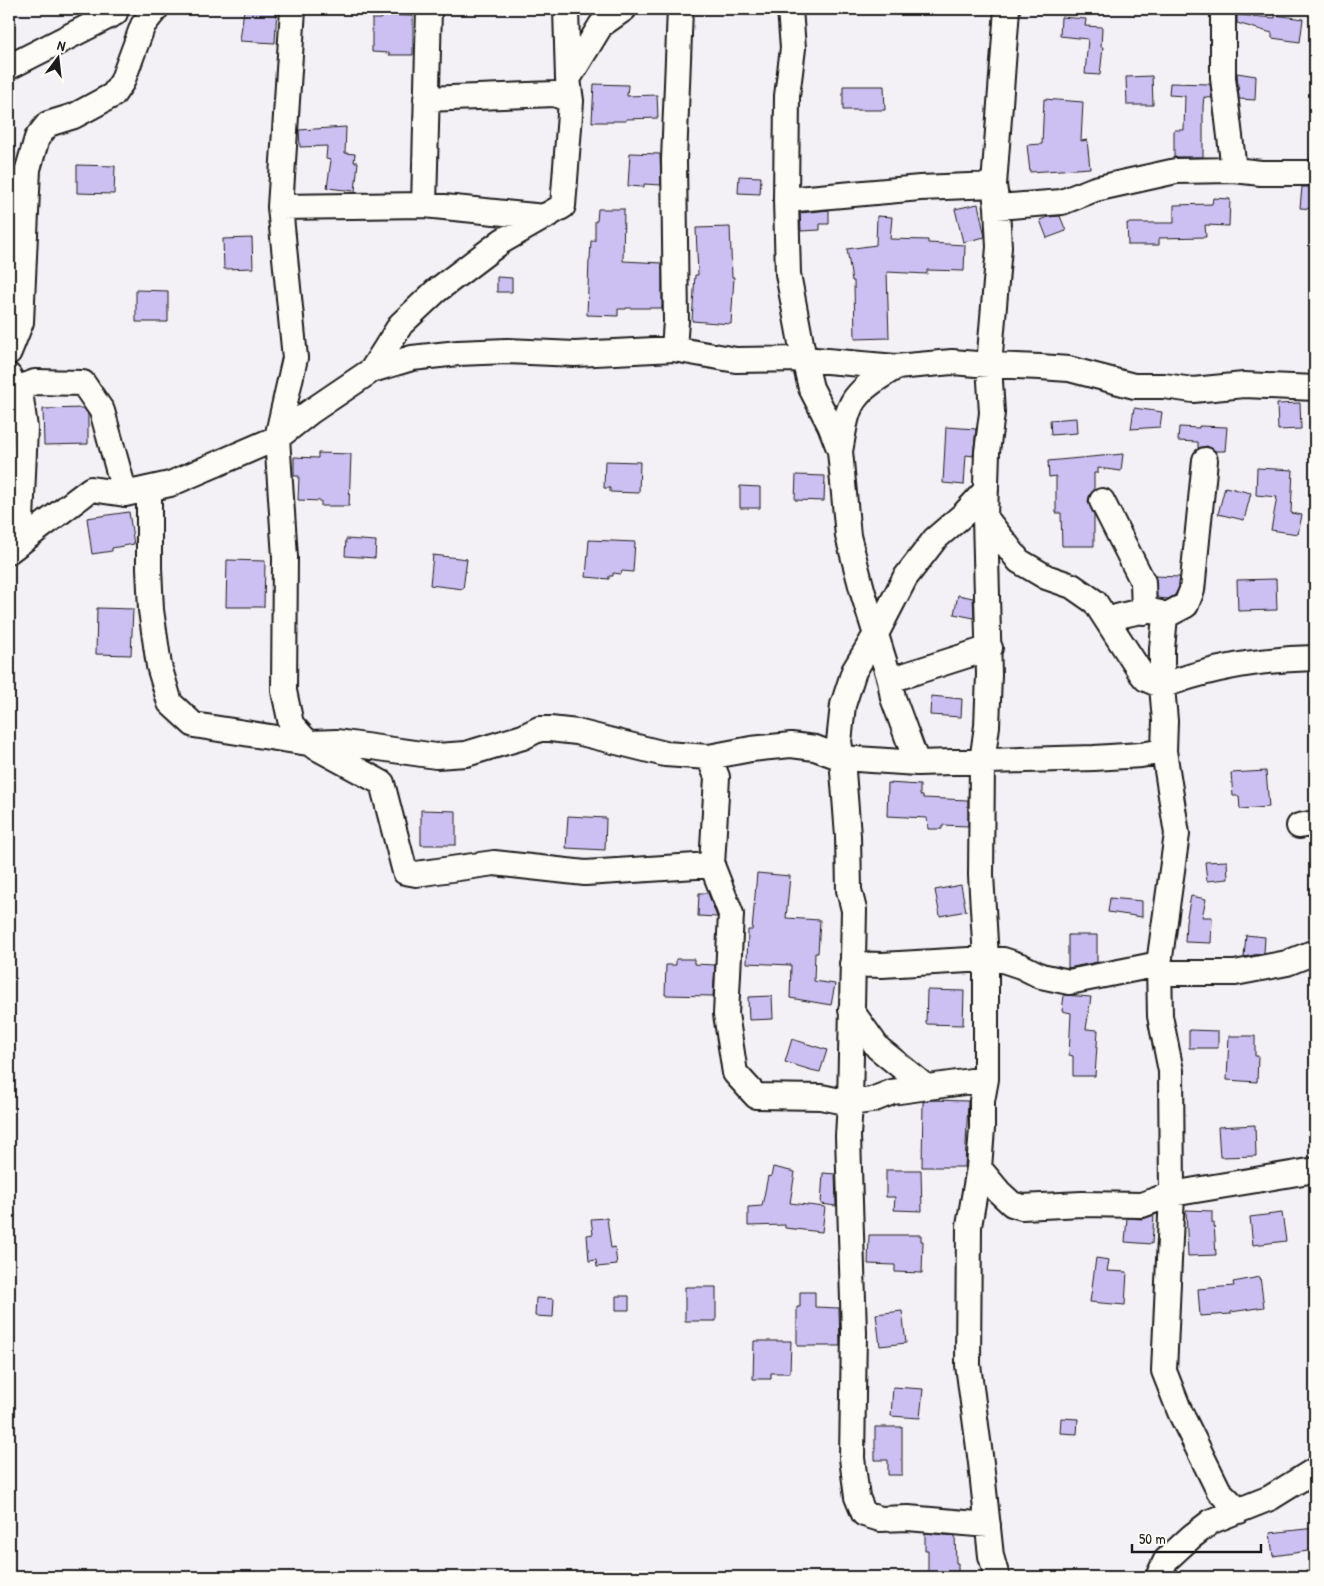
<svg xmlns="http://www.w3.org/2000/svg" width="1324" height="1586" viewBox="0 0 1324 1586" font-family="'Patrick Hand',sans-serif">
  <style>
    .building { fill: #ccc0f2; stroke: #1c1c1c }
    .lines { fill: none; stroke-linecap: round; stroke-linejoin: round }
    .minor-casing { stroke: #1c1c1c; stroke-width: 28 }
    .minor { stroke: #fdfcf7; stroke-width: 24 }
  </style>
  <rect width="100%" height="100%" fill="#f3f0f6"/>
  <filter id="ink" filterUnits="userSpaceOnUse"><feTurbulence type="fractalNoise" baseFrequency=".02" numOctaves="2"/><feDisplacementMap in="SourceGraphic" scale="10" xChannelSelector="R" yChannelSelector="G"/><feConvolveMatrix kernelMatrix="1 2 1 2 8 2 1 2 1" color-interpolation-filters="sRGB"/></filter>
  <g filter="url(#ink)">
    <!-- building -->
    <path class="building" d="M 244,9 L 277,9 L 275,43 L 240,41 Z
      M 381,15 L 413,16 L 413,55 L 389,55 L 390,53 L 372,52 L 372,19 L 381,19 Z
      M 1237,15 L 1275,18 L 1275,15 L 1303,19 L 1300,42 L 1272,38 L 1272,33 L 1237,23 Z
      M 1061,17 L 1086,19 L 1085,26 L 1102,27 L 1101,47 L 1103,47 L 1100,75 L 1085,74 L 1088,39 L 1060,36 Z
      M 1237,73 L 1256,76 L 1255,100 L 1239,99 Z
      M 1152,76 L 1153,105 L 1127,105 L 1126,77 Z
      M 1170,83 L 1210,84 L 1212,98 L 1204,97 L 1203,106 L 1203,157 L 1174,157 L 1174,130 L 1184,130 L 1185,96 L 1169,95 Z
      M 594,84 L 628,85 L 627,96 L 657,95 L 658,118 L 626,119 L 626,121 L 613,121 L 613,122 L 592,122 Z
      M 843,86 L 884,86 L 885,110 L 843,110 Z
      M 1044,99 L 1083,102 L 1081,141 L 1087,140 L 1090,168 L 1030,172 L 1027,145 L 1042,144 Z
      M 346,127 L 345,153 L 355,154 L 354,162 L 358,162 L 355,191 L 327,188 L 331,160 L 326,159 L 327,146 L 300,147 L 299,130 Z
      M 630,153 L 660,154 L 661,185 L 644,184 L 644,187 L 628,186 Z
      M 77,165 L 115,166 L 114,194 L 77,193 Z
      M 739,176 L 761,177 L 760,194 L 738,193 Z
      M 1302,187 L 1315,187 L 1315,209 L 1300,208 Z
      M 1213,198 L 1230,199 L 1229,226 L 1205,225 L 1206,237 L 1159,238 L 1159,245 L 1128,245 L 1127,223 L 1174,223 L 1174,205 L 1212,204 Z
      M 978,204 L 985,237 L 963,242 L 955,209 Z
      M 598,209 L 624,209 L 623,261 L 662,263 L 662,308 L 626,308 L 626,309 L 618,309 L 618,316 L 587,315 L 589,260 L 590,260 L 591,241 L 595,241 L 595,221 L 597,221 Z
      M 829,210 L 829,224 L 820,224 L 820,230 L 801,231 L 800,213 Z
      M 877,216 L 892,217 L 890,239 L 928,240 L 928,243 L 965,245 L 964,271 L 927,270 L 927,274 L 887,272 L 889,338 L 855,339 L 854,281 L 852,281 L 847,249 L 876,245 Z
      M 1060,216 L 1066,231 L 1047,238 L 1040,220 L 1048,217 Z
      M 730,227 L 732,277 L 734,277 L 731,324 L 692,321 L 695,275 L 698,275 L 696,228 Z
      M 252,238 L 253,268 L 224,269 L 223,239 Z
      M 497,277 L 512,278 L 512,292 L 497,292 Z
      M 136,290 L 168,291 L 168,322 L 136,322 Z
      M 1300,403 L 1301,429 L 1278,430 L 1277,404 Z
      M 84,408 L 88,414 L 88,444 L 44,445 L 43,409 Z
      M 1134,408 L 1162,412 L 1160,427 L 1131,429 Z
      M 1076,418 L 1077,433 L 1051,435 L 1050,420 Z
      M 1199,426 L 1227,427 L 1225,451 L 1215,451 L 1207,446 L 1198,448 L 1198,442 L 1178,441 L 1179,427 L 1199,428 Z
      M 946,427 L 976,429 L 973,456 L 966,455 L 964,485 L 943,483 Z
      M 318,453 L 351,454 L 349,506 L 321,506 L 321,501 L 298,500 L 299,476 L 294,476 L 294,457 L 318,458 Z
      M 1123,454 L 1121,471 L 1098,468 L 1098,473 L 1094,473 L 1094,490 L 1090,494 L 1088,501 L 1094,515 L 1094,546 L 1062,546 L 1061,513 L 1056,513 L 1056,476 L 1049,477 L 1048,461 Z
      M 605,461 L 640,462 L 639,493 L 610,492 L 610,488 L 604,488 Z
      M 1257,468 L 1293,470 L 1291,513 L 1302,515 L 1298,534 L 1271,530 L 1277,497 L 1256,495 Z
      M 796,475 L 825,476 L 824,501 L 795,500 Z
      M 740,486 L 760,487 L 760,508 L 740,508 Z
      M 1225,487 L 1251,493 L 1244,520 L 1218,514 Z
      M 129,512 L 134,544 L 112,548 L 112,551 L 92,554 L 87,518 Z
      M 346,539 L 376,541 L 375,558 L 345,556 Z
      M 589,540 L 635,542 L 633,572 L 622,571 L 621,574 L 613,573 L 613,576 L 609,576 L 609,579 L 586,577 Z
      M 433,555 L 467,559 L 463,589 L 430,585 Z
      M 227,560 L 265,561 L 264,607 L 226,607 Z
      M 1155,576 L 1180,577 L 1179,587 L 1175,595 L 1168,599 L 1157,598 Z
      M 1276,579 L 1277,610 L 1238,611 L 1237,580 Z
      M 958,595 L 973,598 L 974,618 L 954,614 Z
      M 97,608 L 133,609 L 131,655 L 96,654 Z
      M 931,696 L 962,699 L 961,717 L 930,715 Z
      M 1266,771 L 1269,807 L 1240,809 L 1239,796 L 1233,796 L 1231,773 Z
      M 888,783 L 920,785 L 920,795 L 923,796 L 923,798 L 968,800 L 968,826 L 942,825 L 942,829 L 928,829 L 927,818 L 887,816 Z
      M 421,810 L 456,811 L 456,845 L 421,845 Z
      M 568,816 L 606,818 L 605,850 L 566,848 Z
      M 1227,861 L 1228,879 L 1207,881 L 1205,862 Z
      M 757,873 L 790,876 L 786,918 L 820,920 L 818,953 L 815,953 L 814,981 L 835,984 L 831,1005 L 790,998 L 791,965 L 747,963 L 748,930 L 752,930 Z
      M 961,885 L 966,911 L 940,916 L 935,890 Z
      M 699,893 L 708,893 L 717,917 L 698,916 Z
      M 1191,896 L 1206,899 L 1202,917 L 1212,917 L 1211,943 L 1185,942 L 1186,921 Z
      M 1110,898 L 1142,901 L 1142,917 L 1108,912 Z
      M 1068,935 L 1097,935 L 1097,962 L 1068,968 Z
      M 1246,935 L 1265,937 L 1264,953 L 1244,957 Z
      M 676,959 L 694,959 L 694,964 L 715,965 L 713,996 L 665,995 L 666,965 L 676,965 Z
      M 927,990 L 964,991 L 963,1025 L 926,1024 Z
      M 1064,995 L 1091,997 L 1086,1029 L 1098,1030 L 1095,1076 L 1073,1076 L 1073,1056 L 1069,1055 L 1071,1013 L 1062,1011 Z
      M 772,996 L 773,1019 L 749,1020 L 748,997 Z
      M 1189,1030 L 1218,1031 L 1218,1048 L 1189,1048 Z
      M 1229,1036 L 1255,1036 L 1255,1056 L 1258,1056 L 1257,1082 L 1227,1080 Z
      M 792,1039 L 827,1050 L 820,1072 L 811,1070 L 785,1062 Z
      M 931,1100 L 968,1101 L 965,1167 L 922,1167 L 923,1102 Z
      M 1255,1125 L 1256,1156 L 1220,1157 L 1218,1127 Z
      M 773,1167 L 795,1172 L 790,1203 L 825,1207 L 822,1232 L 785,1228 L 785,1225 L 748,1226 L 748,1207 L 762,1206 L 768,1176 L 771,1177 Z
      M 886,1170 L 921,1170 L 922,1211 L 894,1210 L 895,1197 L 886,1197 Z
      M 823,1173 L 835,1174 L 836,1206 L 821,1204 Z
      M 1186,1210 L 1212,1211 L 1212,1223 L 1214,1223 L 1216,1255 L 1188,1256 Z
      M 1282,1213 L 1286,1241 L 1253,1245 L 1250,1217 Z
      M 1154,1215 L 1152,1244 L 1125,1242 L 1127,1218 L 1142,1219 Z
      M 607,1218 L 611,1248 L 615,1247 L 617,1265 L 597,1267 L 596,1260 L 589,1261 L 587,1235 L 593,1234 L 591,1219 Z
      M 869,1235 L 921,1235 L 921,1241 L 923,1241 L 922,1273 L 895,1272 L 895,1265 L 868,1264 Z
      M 1096,1258 L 1109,1260 L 1107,1271 L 1127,1272 L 1125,1305 L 1090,1302 Z
      M 1260,1277 L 1264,1307 L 1231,1312 L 1231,1314 L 1200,1316 L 1198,1289 L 1234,1286 L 1233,1282 Z
      M 685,1287 L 716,1287 L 716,1321 L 685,1321 Z
      M 800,1292 L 815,1292 L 815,1307 L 839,1308 L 840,1346 L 797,1346 L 797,1307 L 800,1307 Z
      M 616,1296 L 629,1296 L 629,1310 L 616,1310 Z
      M 536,1298 L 554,1299 L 553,1317 L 535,1316 Z
      M 902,1311 L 906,1343 L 880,1346 L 876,1314 Z
      M 754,1341 L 791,1341 L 790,1373 L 771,1373 L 771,1379 L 753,1379 Z
      M 893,1387 L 923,1389 L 920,1418 L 891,1416 Z
      M 1061,1418 L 1078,1419 L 1077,1434 L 1060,1433 Z
      M 875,1427 L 902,1427 L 902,1475 L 888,1475 L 888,1460 L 875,1460 Z
      M 1315,1528 L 1315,1550 L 1273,1556 L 1270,1533 Z
      M 925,1533 L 955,1536 L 956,1563 L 958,1563 L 958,1577 L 928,1577 L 928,1550 L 925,1550 Z"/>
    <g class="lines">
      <!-- minor casing -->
      <g class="minor-casing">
        <path id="minor" d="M 293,9 L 280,207 L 295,358 L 277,438 L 285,557 L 284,691 L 291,724 L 308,743 L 337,742 L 436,756 L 466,754 L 523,737 L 539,729 L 550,729 L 577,732 L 665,754 L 709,757 L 751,749 L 791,745 L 815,748 L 842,758 L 917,763 L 893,698 L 890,680 L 863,593 L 848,536 L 840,451 L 830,425 L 811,388 L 804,359 L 788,274 L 786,200 L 787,96 L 793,48 L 790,9
          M 1223,9 L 1223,78 L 1234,170
          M 9,67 L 115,13
          M 568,79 L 601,25 L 624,9
          M 426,99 L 555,94 L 571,101
          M 786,200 L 920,188 L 994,185
          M 424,205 L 429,9
          M 280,207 L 424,205 L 545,217
          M 997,207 L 1062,202 L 1095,189 L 1176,171 L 1234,170 L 1261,173 L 1315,173
          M 674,349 L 676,321 L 674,160 L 680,9
          M 9,352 L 21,322 L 28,169 L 37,138 L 48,124 L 74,116 L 113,95 L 122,82 L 143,25 L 156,9
          M 372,370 L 401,324 L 436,291 L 502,241 L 563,206 L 571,101 L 568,79 L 566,9
          M 9,376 L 21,398 L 25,428 L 20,543
          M 16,389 L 35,382 L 83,383 L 102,411 L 125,494
          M 840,451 C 844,433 845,409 858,395 C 868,383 883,375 896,367
          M 149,489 L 149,568 L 151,610 L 159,666 L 170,703 L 194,725 L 308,743 L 382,783 L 405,872 L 416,874 L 494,863 L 585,873 L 712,865
          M 1102,501 L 1143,582 L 1144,612
          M 985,517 L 1019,561 L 1046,577 L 1072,586 L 1095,602 L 1141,673 L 1146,679 L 1162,686 C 1210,668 1263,659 1315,658
          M 9,551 L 91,489 L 125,494 L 170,484 L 277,438 L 310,412 L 372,370 L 412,358 L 458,353 L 507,351 L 575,354 L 674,349 L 736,360 L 804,359 L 896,367 L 952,362 L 989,365 L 1040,367 L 1069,369 L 1134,386 L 1164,386 L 1193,390 L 1244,385 L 1315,388
          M 1165,616 L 1186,605 L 1192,590 L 1205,460
          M 1108,620 C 1122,615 1153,605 1165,616 L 1162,649 L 1162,686 L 1165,721 L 1164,751 L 1177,834 L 1159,964 L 1160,1016 L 1171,1071 L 1172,1194 L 1164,1371 L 1180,1412 L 1219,1491 L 1239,1511
          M 890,680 L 990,648
          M 709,757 L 717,777 L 712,865 L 731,914 L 726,1014 L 735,1073 L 756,1096 L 821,1097 L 850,1103 L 848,1136 L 854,1333 L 852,1458 L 857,1497 L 864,1514 L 880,1519 L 908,1518 L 988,1525
          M 917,763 L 1094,758 L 1141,755 L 1164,751
          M 1299,826 L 1315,823
          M 852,964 L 882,965 L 986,959 L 1003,960 L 1021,966 L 1041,976 L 1069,982 L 1159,964
          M 1160,973 L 1235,973 L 1287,963 L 1315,952
          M 851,1010 L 878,1048 L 926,1087
          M 986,1079 L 892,1092 L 872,1100 L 850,1103 L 854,910 L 849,890 L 848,836 L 842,758 L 839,742 L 843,705 L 854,671 L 875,636 L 905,578 L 935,539 L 964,514 L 986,490
          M 979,1168 L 999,1192 L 1012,1204 L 1022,1207 L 1082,1204 L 1142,1205 L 1172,1194 L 1315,1170
          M 997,1577 L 991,1556 L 981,1463 L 968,1365 L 969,1226 L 979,1168 L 982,1128 L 982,1101 L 986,1079 L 986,959 L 981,875 L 982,762 L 987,726 L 989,675 L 985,517 L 987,452 L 992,413 L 989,365 L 999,247 L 997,207 L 994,185 L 1007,9
          M 1158,1577 L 1166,1560 L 1191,1537 L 1212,1521 L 1270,1498 L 1315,1470"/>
      </g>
      <!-- minor -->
      <use href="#minor" class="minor"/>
    </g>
  </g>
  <!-- margin -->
  <rect width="1324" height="1586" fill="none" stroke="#fdfcf7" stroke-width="30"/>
  <rect x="15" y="15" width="1294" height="1556" fill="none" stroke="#1c1c1c" stroke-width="2" filter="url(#ink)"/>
  <!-- north arrow -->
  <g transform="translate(58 58) rotate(15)" stroke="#fdfcf7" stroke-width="4" paint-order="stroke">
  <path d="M0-4L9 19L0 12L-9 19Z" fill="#1c1c1c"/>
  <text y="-8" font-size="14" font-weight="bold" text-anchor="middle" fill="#1c1c1c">N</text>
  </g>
  <!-- scale -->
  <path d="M1132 1544v8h129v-8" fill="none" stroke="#1c1c1c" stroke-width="2.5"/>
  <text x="1139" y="1544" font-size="15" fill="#1c1c1c" stroke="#fdfcf7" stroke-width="4" paint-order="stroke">50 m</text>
</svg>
